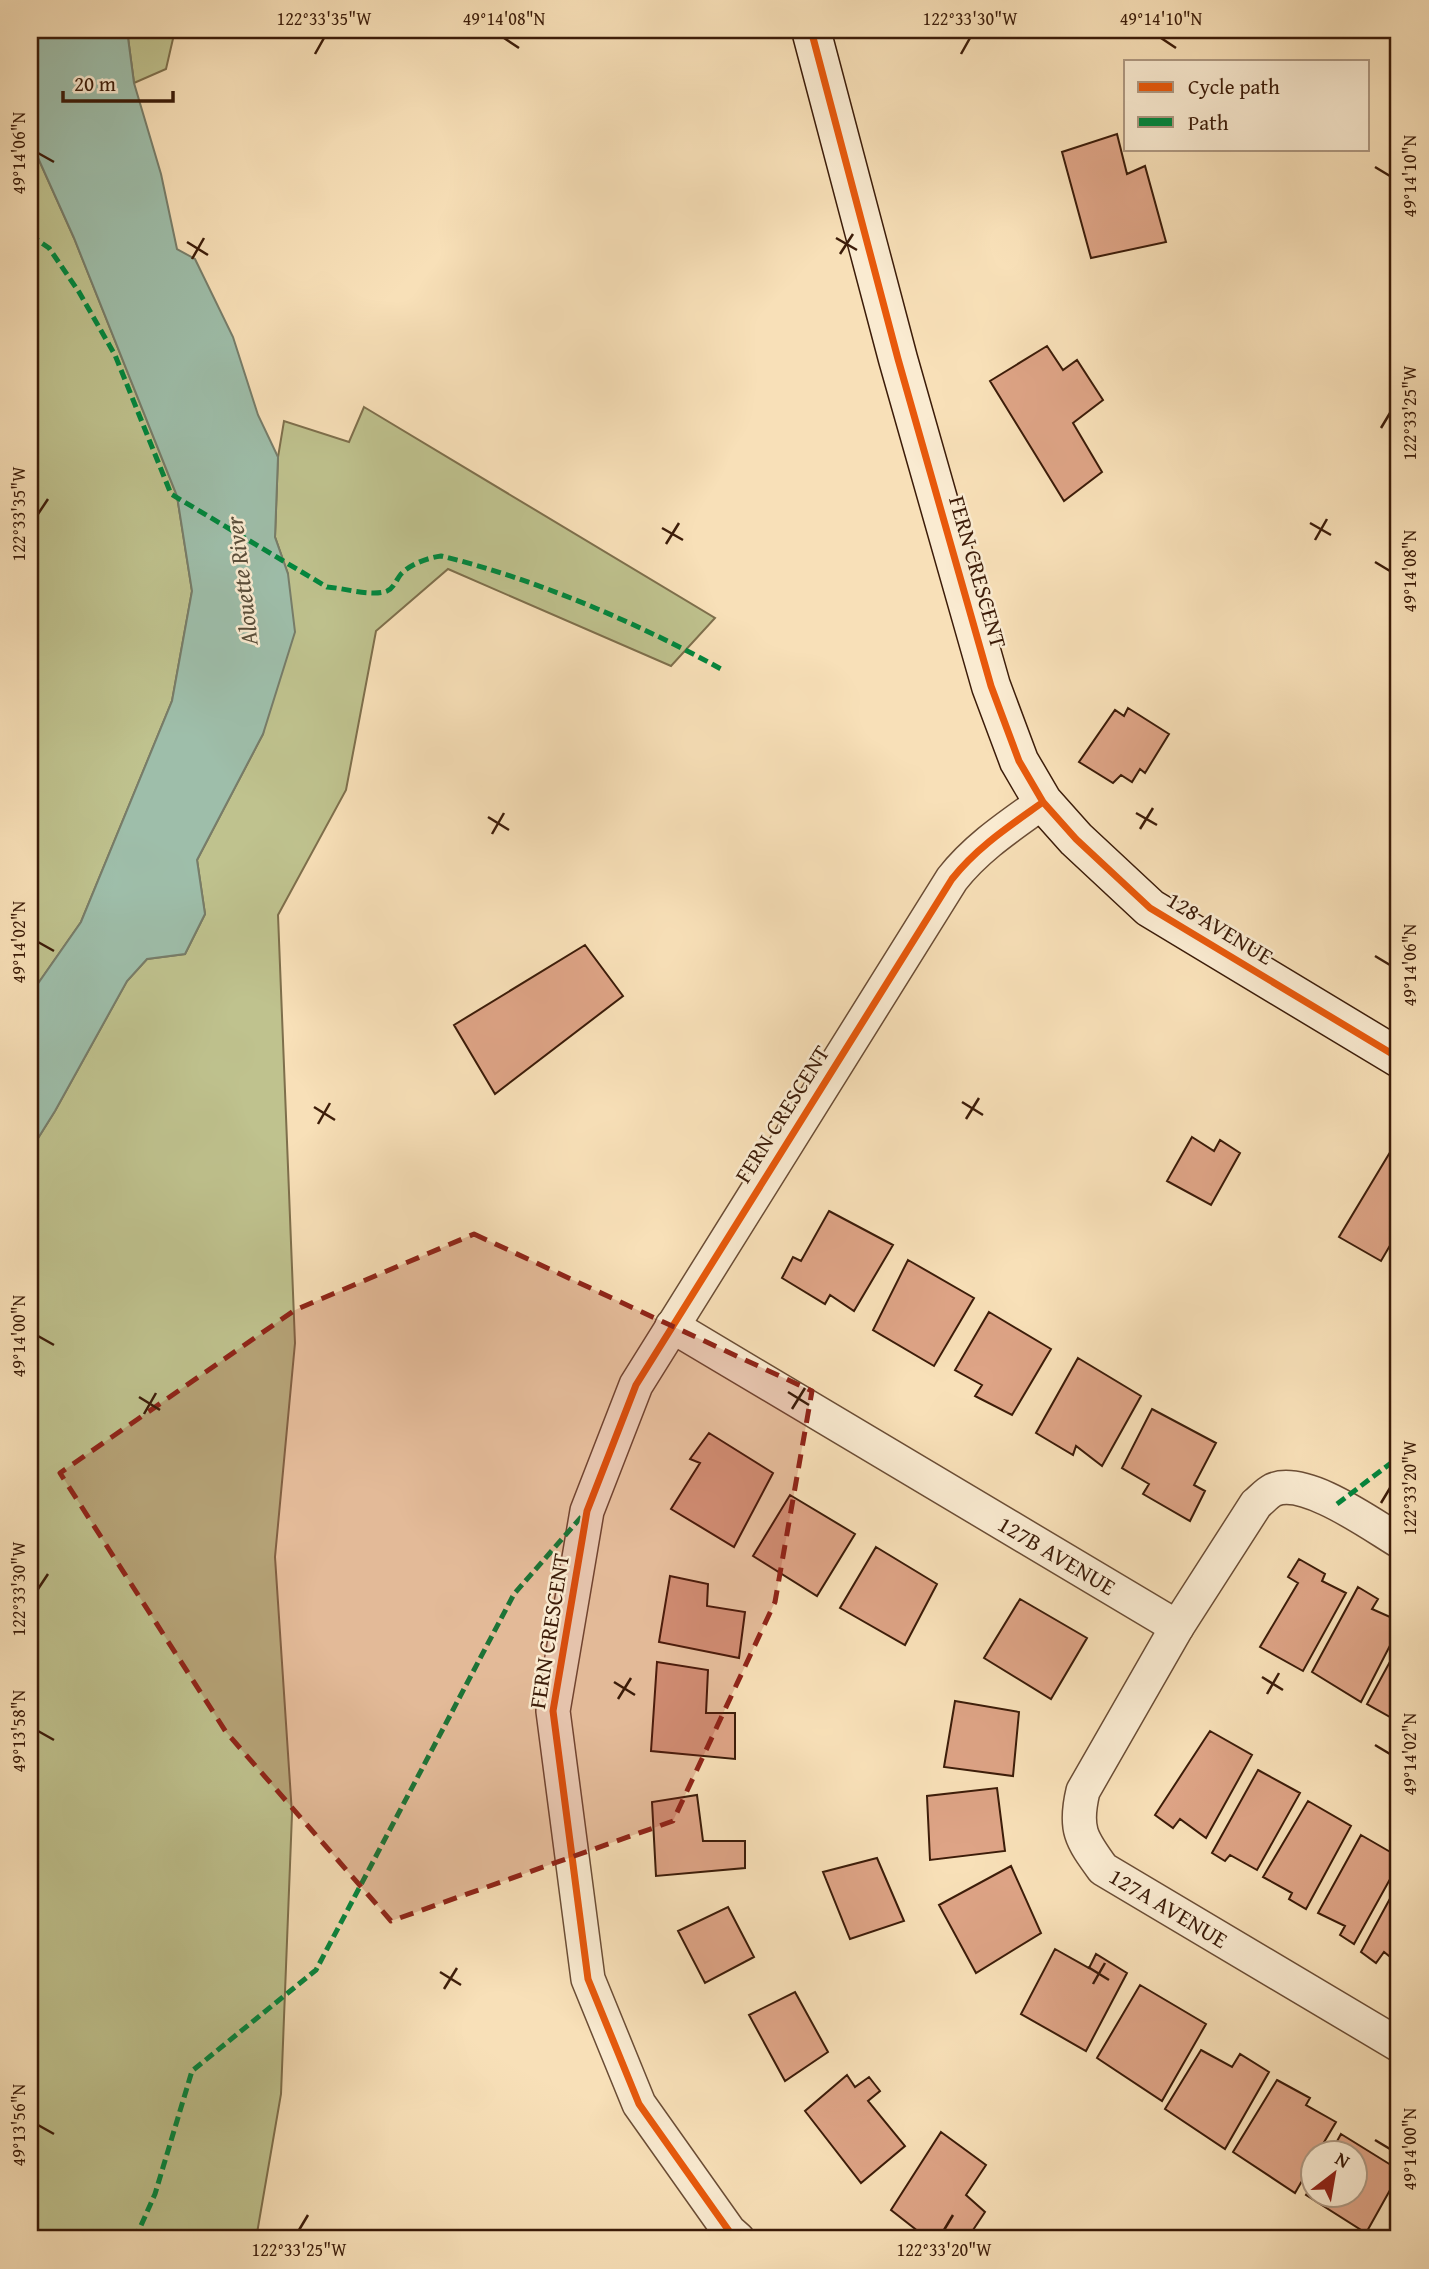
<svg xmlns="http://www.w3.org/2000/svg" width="1429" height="2269" viewBox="0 0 1429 2269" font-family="'Gentium Book Plus',serif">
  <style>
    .green { fill: #bfc28e; stroke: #7e6f4c; stroke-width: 2 }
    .water { fill: #9ebeaa; stroke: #777d6a; stroke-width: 2 }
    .building { fill: #dea486; stroke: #3c1c09; stroke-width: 2 }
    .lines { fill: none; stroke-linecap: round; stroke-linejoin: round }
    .street-casing { stroke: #6b4d35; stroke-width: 36 }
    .secondary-casing { stroke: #3c1c09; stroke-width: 41 }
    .street { stroke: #faebd1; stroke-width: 33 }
    .secondary { stroke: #faebd1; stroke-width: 38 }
    .quiet { stroke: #00873e; stroke-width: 5; stroke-dasharray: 10 5; stroke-linecap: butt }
    .cycleway-casing { stroke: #faebd1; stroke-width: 11 }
    .cycleway { stroke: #e8590c; stroke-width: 7 }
    .marked { fill: #8f2418; fill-opacity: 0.2; stroke: #8f2418; stroke-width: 5; stroke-dasharray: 14 9; stroke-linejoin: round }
    .ticks { fill: none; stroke: #3c1c09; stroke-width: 2.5 }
    .labels { text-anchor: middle; stroke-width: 5; stroke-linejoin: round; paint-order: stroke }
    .street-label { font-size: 23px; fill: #3c1c09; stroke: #faebd1 }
    .water-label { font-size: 24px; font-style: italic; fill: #594d39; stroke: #faebd1 }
    .neatline { fill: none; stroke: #3c1c09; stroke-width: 2.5 }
    .ticks-label { font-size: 18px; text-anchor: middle; fill: #3c1c09 }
  </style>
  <rect width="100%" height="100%" fill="#f8e0b8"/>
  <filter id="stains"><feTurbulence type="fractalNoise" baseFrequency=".00286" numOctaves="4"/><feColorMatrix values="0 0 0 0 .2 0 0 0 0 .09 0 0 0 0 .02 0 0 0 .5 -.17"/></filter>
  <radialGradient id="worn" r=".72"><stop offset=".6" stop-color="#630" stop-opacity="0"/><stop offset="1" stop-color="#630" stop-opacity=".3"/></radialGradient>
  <!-- green -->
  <path class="green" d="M 127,30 L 175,30 L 166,69 L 134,83 Z
    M 30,140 L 74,238 L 177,496 L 192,591 L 172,701 L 81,922 L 30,995 Z
    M 364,407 L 715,618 L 671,666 L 448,569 L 376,631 L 346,790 L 278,915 L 295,1343 L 275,1557 L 292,1814 L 281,2094 L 256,2239 L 30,2239 L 30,1151 L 55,1111 L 127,981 L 147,959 L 185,954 L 205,914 L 197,860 L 263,734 L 288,574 L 275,537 L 278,457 L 284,421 L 349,442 Z"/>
  <!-- water -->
  <path class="water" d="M 30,30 L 127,30 L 134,83 L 161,174 L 177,249 L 195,259 L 233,337 L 258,415 L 278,457 L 275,537 L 288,574 L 295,632 L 263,734 L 197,860 L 205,914 L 185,954 L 147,959 L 127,981 L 55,1111 L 30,1151 L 30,995 L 81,922 L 172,701 L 192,591 L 177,496 L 74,238 L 30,140 Z"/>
  <!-- building -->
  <path class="building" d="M 1117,134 L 1127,174 L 1145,166 L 1166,242 L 1091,258 L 1062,152 Z
    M 1047,346 L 1063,370 L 1077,360 L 1103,400 L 1073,423 L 1102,472 L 1064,501 L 990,381 Z
    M 1128,708 L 1169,734 L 1145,773 L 1140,769 L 1132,782 L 1121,775 L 1113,783 L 1079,762 L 1115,710 L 1124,716 Z
    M 585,945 L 623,996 L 495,1094 L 454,1025 Z
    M 1192,1137 L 1214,1151 L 1220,1140 L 1240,1153 L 1211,1205 L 1167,1181 Z
    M 1398,1139 L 1399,1230 L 1381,1261 L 1339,1237 Z
    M 829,1211 L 893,1245 L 854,1311 L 830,1295 L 825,1304 L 782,1278 L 793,1257 L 801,1261 Z
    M 908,1260 L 974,1298 L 934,1366 L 873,1330 Z
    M 989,1312 L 1051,1349 L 1012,1415 L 975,1396 L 982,1385 L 955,1370 Z
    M 1078,1358 L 1141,1396 L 1102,1466 L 1076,1446 L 1073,1455 L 1036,1433 Z
    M 1152,1409 L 1216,1443 L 1194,1485 L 1205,1491 L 1190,1521 L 1143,1494 L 1149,1484 L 1122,1468 Z
    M 709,1433 L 773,1473 L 734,1547 L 671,1509 L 700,1463 L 690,1459 Z
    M 790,1495 L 855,1534 L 817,1596 L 753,1556 Z
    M 876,1547 L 937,1584 L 905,1645 L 840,1608 Z
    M 1299,1559 L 1325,1574 L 1322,1581 L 1346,1593 L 1303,1671 L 1260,1647 L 1298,1583 L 1288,1577 Z
    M 670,1576 L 708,1584 L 707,1606 L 745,1612 L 739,1658 L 659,1642 Z
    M 1358,1587 L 1378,1599 L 1372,1609 L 1399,1621 L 1399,1628 L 1361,1702 L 1312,1672 Z
    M 1020,1599 L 1087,1638 L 1051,1699 L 984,1658 Z
    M 1399,1645 L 1399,1722 L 1367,1704 Z
    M 657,1662 L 708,1670 L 706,1713 L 735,1713 L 735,1759 L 651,1751 Z
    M 955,1701 L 1019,1712 L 1013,1776 L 944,1767 Z
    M 1210,1731 L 1252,1755 L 1206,1838 L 1180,1819 L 1173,1828 L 1155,1815 Z
    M 1258,1770 L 1300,1793 L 1257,1870 L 1230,1855 L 1225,1861 L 1212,1853 Z
    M 997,1788 L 1005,1851 L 930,1860 L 927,1796 Z
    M 697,1795 L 703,1841 L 745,1841 L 745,1868 L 656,1876 L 652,1802 Z
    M 1308,1801 L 1351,1826 L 1306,1909 L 1289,1899 L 1292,1893 L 1263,1877 Z
    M 1361,1835 L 1399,1857 L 1399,1863 L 1354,1944 L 1340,1935 L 1345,1926 L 1318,1913 Z
    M 877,1858 L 904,1921 L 850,1939 L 823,1872 Z
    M 1011,1866 L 1041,1933 L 976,1973 L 939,1905 Z
    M 1399,1882 L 1399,1964 L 1384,1952 L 1376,1963 L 1361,1952 Z
    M 728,1907 L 754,1957 L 705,1983 L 678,1931 Z
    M 1055,1949 L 1089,1968 L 1096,1954 L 1127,1973 L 1086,2051 L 1021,2014 Z
    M 1140,1985 L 1206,2024 L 1162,2101 L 1097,2058 Z
    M 795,1992 L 828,2052 L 785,2081 L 749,2015 Z
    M 1201,2050 L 1232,2067 L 1240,2054 L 1269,2072 L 1225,2149 L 1165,2109 Z
    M 847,2075 L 855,2087 L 869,2077 L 880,2091 L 868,2101 L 905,2146 L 861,2183 L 805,2111 Z
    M 1277,2080 L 1310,2098 L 1306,2105 L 1336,2122 L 1317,2154 L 1314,2154 L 1314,2160 L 1295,2193 L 1233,2152 Z
    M 941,2132 L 986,2165 L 966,2195 L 985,2212 L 967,2239 L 928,2239 L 891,2210 Z
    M 1341,2134 L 1399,2170 L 1399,2174 L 1366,2233 L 1306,2195 L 1314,2182 L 1314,2196 L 1356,2196 L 1356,2154 L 1330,2154 Z"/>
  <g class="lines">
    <!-- street casing -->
    <g class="street-casing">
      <g id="street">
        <path id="s1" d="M 672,1326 L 1177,1627 L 1256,1504 C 1261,1500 1267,1493 1273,1490 C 1305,1476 1372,1525 1399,1541"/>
        <path id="s2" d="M 1177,1627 L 1083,1791 C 1074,1829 1081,1839 1103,1869 L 1399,2045"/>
        <path d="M 738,2239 L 729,2231 L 639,2104 L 588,1979 L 553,1711 L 587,1511 L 636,1385 L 952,879 C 977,847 1011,825 1043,802"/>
      </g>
    </g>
    <!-- secondary casing -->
    <g class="secondary-casing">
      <path id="secondary" d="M 811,30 L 898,359 L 991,686 L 1019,761 L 1043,802 L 1076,839 L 1150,908 L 1399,1058"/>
    </g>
    <!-- street -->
    <use href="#street" class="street"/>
    <!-- secondary -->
    <use href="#secondary" class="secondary"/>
    <!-- quiet -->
    <path class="quiet" d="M 30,235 L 49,248 L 79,292 L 115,355 L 171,494 L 327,587 C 344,588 372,597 387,591 C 394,588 396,580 401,574 C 411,564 427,558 441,556 C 533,578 638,623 721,669
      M 1337,1504 L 1399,1457
      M 135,2239 L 155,2194 L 192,2071 L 316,1970 L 514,1594 L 583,1515
      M 1383,2239 L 1399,2213"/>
    <!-- cycleway casing -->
    <g class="cycleway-casing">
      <path id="cycleway" d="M 811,30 L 898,359 L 991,686 L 1019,761 L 1043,802 L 1076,839 L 1150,908 L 1399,1058
        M 738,2239 L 729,2231 L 639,2104 L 588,1979 L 553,1711 L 587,1511 L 636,1385 L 952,879 C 977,847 1011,825 1043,802"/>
    </g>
    <!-- cycleway -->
    <use href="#cycleway" class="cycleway"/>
  </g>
  <!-- marked area -->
  <path class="marked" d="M 474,1234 L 812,1391 L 775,1602 L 673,1821 L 391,1921 L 226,1732 L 60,1473 L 295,1310 Z"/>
  <!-- ticks -->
  <path class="ticks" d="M 504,38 L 519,48M 1161,38 L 1176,48M 315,54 L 324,38M 961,54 L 970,38M 38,153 L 54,162M 1375,167 L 1390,176M 836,238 L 857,250M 187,242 L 208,255M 840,254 L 853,234M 192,259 L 204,238M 1381,428 L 1390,413M 38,514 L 48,499M 1310,523 L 1331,535M 662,528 L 683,540M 1315,540 L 1327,519M 666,544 L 679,523M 1375,562 L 1390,571M 1136,813 L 1157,825M 488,817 L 509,830M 1140,829 L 1153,808M 492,834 L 504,813M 38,942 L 54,951M 1375,956 L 1390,965M 962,1102 L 983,1115M 314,1107 L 335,1120M 966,1119 L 979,1098M 318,1124 L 330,1103M 38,1336 L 54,1345M 788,1392 L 809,1405M 139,1397 L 160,1410M 792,1409 L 805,1388M 144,1414 L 156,1393M 1381,1503 L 1390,1488M 38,1589 L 48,1574M 1262,1677 L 1283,1690M 614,1682 L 635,1695M 1267,1694 L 1279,1673M 618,1699 L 631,1678M 38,1731 L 54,1740M 1375,1745 L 1390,1754M 1088,1967 L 1109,1980M 440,1972 L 461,1985M 1093,1984 L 1105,1963M 444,1989 L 457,1968M 38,2125 L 54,2134M 1375,2140 L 1390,2149M 299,2230 L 308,2215M 944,2230 L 953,2215"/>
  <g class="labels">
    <!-- street labels -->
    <g class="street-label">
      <text transform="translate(978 572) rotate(74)" y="8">FERN CRESCENT</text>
      <text transform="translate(1220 928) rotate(31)" y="8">128 AVENUE</text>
      <text transform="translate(782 1114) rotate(-58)" y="8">FERN CRESCENT</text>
      <text dy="8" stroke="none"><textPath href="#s1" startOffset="448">127B AVENUE</textPath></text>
      <text transform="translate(549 1631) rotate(-81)" y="8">FERN CRESCENT</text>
      <text dy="8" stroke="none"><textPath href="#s2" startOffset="350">127A AVENUE</textPath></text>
    </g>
    <!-- water labels -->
    <g class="water-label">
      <text transform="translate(242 581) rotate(-97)" y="8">Alouette River</text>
    </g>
  </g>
  <!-- margin -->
  <rect width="1429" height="2269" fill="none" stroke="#f8e0b8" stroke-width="77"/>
  <!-- legend -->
  <rect x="1124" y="60" width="245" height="91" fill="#faebd1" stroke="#ae9881" stroke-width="2"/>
  <rect x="1138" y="82" width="35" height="10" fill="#e8590c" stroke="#ae9881" stroke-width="2"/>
  <text x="1188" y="94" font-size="21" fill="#3c1c09">Cycle path</text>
  <rect x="1138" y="117" width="35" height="10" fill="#00873e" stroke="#ae9881" stroke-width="2"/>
  <text x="1188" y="130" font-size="21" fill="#3c1c09">Path</text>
  <!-- north arrow -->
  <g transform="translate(1334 2174) rotate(31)"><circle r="33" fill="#faebd1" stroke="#ae9881" stroke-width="2"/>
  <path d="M0-5L12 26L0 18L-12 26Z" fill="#8f2418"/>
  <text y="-10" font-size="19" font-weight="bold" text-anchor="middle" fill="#3c1c09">N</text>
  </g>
  <!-- scale -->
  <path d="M63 91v10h110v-10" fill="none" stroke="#3c1c09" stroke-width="3.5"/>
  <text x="74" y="91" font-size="21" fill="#3c1c09" stroke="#faebd1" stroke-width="5" paint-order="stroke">20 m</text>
  <rect x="38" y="38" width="1352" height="2192" class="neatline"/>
  <g class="ticks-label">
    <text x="324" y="25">122°33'35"W</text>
    <text x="504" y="25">49°14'08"N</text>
    <text x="970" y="25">122°33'30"W</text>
    <text x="1161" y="25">49°14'10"N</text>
    <text transform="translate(19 153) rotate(-90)" y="6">49°14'06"N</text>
    <text transform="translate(1410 176) rotate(-90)" y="6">49°14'10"N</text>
    <text transform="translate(1410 413) rotate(-90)" y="6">122°33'25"W</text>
    <text transform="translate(19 514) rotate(-90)" y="6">122°33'35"W</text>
    <text transform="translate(1410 571) rotate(-90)" y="6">49°14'08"N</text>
    <text transform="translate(19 942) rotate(-90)" y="6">49°14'02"N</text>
    <text transform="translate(1410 965) rotate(-90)" y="6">49°14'06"N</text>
    <text transform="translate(19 1336) rotate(-90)" y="6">49°14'00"N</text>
    <text transform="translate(1410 1488) rotate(-90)" y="6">122°33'20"W</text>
    <text transform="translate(19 1589) rotate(-90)" y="6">122°33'30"W</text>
    <text transform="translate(19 1731) rotate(-90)" y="6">49°13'58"N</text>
    <text transform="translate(1410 1754) rotate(-90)" y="6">49°14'02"N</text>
    <text transform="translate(19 2125) rotate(-90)" y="6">49°13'56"N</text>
    <text transform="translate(1410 2149) rotate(-90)" y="6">49°14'00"N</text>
    <text x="299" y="2256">122°33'25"W</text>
    <text x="944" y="2256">122°33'20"W</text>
  </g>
  <rect width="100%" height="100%" filter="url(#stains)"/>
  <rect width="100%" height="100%" fill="url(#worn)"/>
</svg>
